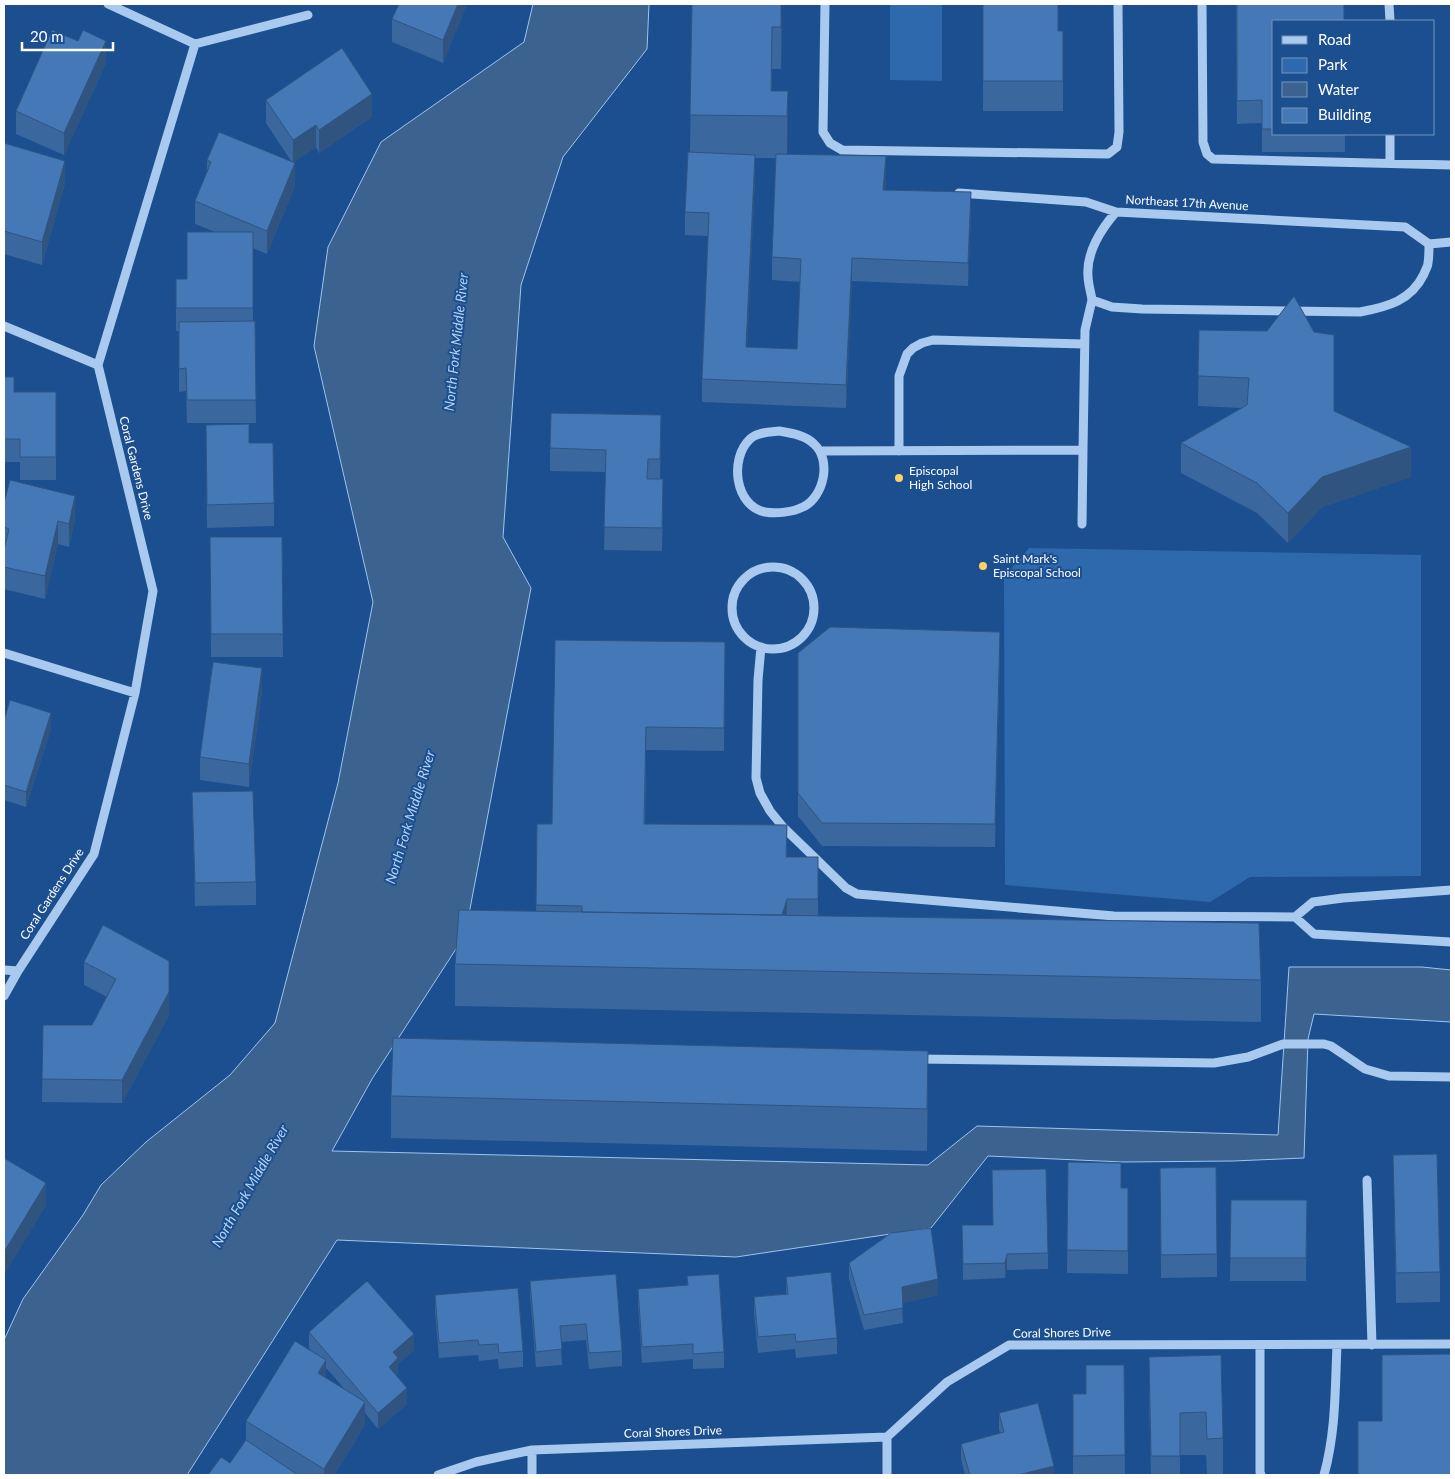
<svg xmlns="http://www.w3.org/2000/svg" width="1455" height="1479" viewBox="0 0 1455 1479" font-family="Lato,sans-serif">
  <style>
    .green { fill: #2e69ad }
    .water { fill: #3c6290; stroke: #9cc4f0 }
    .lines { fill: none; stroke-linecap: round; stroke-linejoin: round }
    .minor { stroke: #a9c9ee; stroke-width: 9 }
    .wall { fill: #3a679d; fill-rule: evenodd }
    .shaded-wall { fill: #305480 }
    .building { fill: #4478b7; stroke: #305480 }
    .poi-dot { fill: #ffd166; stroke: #1b4f8f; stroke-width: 2 }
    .labels { text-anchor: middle; stroke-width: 4; stroke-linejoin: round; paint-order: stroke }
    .street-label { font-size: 12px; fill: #fff; stroke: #1b4f8f }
    .poi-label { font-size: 12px; fill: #fff; stroke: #1b4f8f; text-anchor: start }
    .water-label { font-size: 14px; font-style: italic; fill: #b5d3f5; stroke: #1b4f8f }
  </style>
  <rect width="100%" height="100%" fill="#1b4f8f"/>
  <!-- green -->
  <path class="green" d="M 890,4 L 942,4 L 942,81 L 890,80 Z
    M 1029,548 L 1421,555 L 1421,876 L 1250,877 L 1210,902 L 1005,885 L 1004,577 Z"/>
  <!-- water -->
  <path class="water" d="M 533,4 L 649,4 L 647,49 L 563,157 L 521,285 L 503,537 L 531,588 L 465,935 L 372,1079 L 332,1151 L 928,1165 L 977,1126 L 1278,1135 L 1289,967 L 1422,967 L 1451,970 L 1451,1022 L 1314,1014 L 1308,1039 L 1304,1158 L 1233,1161 L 1123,1162 L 988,1156 L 931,1228 L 736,1257 L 337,1240 L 187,1475 L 4,1475 L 4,1340 L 23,1299 L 83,1215 L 101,1185 L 146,1142 L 230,1075 L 275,1023 L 338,783 L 373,602 L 314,346 L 328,247 L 381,142 L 524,42 Z"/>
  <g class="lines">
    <!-- minor -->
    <path class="minor" d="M 108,4 L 195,44
      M 825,4 L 823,132 L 830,143 L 842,150 L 1108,154 L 1117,147 L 1119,132 L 1118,4
      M 1202,4 L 1203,142 L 1207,154 L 1213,159 L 1451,165
      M 1389,4 L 1390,21
      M 1390,134 L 1390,163
      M 959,193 L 1086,202 L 1116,212 L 1405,227 L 1429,244 L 1451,242
      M 1116,212 C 1101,229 1086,253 1088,276 C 1088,284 1091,292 1092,300 L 1112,307 L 1142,309 L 1360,312 C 1387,307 1411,301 1424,274 C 1425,270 1428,267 1428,263 C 1429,257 1429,250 1429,244
      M 4,326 L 98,365
      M 779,431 C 791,433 805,435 814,444 C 832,460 824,497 803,507 C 793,512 777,514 765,512 C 735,506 729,459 750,439 C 757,432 770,432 779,431 Z
      M 1083,450 L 1085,330 L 1092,300
      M 821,451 L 1083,450 L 1082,524
      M 899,451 L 899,376 L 907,354 L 913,348 L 922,343 L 933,340 L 1084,344
      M732 608a41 41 0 1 1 82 0a41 41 0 1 1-82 0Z
      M 761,647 L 758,680 L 756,778 L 760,793 L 770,811 L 783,827 L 846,888 L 857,894 L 1114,916 L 1295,917
      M 4,653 L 135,693
      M 1451,890 L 1343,898 L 1313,902 L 1295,917 L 1314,934 L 1451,942
      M 4,970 L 18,971
      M 4,996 L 18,971 L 94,854 L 135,693 L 153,591 L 98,365 L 195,44 L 308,15
      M 917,1059 L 1214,1063 L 1248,1057 L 1283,1044 L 1324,1044 L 1331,1046 L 1365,1069 L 1389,1076 L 1451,1077
      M 1367,1180 L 1372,1345
      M 1260,1345 L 1260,1472 L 1261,1475
      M 887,1437 L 887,1475
      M 532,1450 L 532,1475
      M 438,1475 L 476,1462 L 532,1450 L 887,1437 L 947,1382 L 1009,1345 L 1451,1344
      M 1324,1475 C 1336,1432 1335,1389 1337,1345"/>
  </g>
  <!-- wall -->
  <path class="wall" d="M 467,4 L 443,63 L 392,42 L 392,19 Z
    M 692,4 L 782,28 L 781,69 L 772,69 L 772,91 L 788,91 L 787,154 L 886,179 L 885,190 L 971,215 L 968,286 L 852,281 L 846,408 L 702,402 L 702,379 L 708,236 L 685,235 L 685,212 L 690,152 ZM 755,158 L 776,158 L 772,257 L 772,280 L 800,282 L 797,349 L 747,347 L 755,178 Z
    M 983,4 L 1058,31 L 1063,31 L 1063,111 L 983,111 Z
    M 1236,4 L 1274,21 L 1274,134 L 1345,134 L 1345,152 L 1262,152 L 1262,123 L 1237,124 Z
    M 106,63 L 64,155 L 16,134 L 16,111 Z
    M 266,100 L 372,117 L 319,153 L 316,147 L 294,162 L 295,186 L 267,254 L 253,248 L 253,321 L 255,321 L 256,423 L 187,423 L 186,391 L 179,392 L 179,331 L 176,331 L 176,279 L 187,279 L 215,232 L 195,224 L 195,201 L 207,172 L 207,160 L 291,161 L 266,123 Z
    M 4,143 L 65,183 L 42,265 L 4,254 Z
    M 1199,330 L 1334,411 L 1411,477 L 1322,507 L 1288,543 L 1257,513 L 1181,473 L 1181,443 L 1241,408 L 1198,406 Z
    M 4,377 L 14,392 L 56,392 L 56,480 L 20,480 L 20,462 L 4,462 Z
    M 661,438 L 660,479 L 663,502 L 662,551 L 604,550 L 606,472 L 550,471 L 550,448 Z
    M 249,443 L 274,503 L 274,526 L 207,528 L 206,448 Z
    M 4,503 L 75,519 L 69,547 L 58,544 L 45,599 L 4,589 Z
    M 210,537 L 282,537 L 283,657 L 211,657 Z
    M 725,642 L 724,751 L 646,750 L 645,824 L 787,825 L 787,857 L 818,857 L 818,916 L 1261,980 L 1261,1022 L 455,1006 L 455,964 L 536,911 L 537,824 L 552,824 Z
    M 798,653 L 1000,655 L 995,847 L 822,846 L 798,816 Z
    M 262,691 L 249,787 L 200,780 L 200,757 Z
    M 4,720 L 51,729 L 26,807 L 4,800 Z
    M 192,792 L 256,882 L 256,905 L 195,906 Z
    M 169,961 L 169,1015 L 122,1103 L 42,1102 L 43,1025 L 92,1025 L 107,997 L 84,985 L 84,962 Z
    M 928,1093 L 927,1151 L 391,1138 L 391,1096 Z
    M 1393,1155 L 1440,1272 L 1440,1302 L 1396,1303 Z
    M 1068,1162 L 1121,1188 L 1128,1188 L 1128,1274 L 1067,1273 Z
    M 1160,1168 L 1217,1254 L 1217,1277 L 1161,1278 Z
    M 1231,1200 L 1307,1200 L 1306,1281 L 1230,1281 Z
    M 962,1225 L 1048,1253 L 1048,1269 L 1007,1270 L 1005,1278 L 963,1280 Z
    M 849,1263 L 938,1295 L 902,1303 L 903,1323 L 864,1330 L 849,1279 Z
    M 786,1277 L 837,1338 L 837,1354 L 796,1358 L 795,1349 L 758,1353 L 754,1313 L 754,1297 L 786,1294 Z
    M 530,1281 L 622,1351 L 622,1366 L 589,1369 L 586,1340 L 561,1342 L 562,1365 L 536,1367 L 530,1296 Z
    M 638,1289 L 724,1352 L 724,1368 L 693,1369 L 693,1359 L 642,1363 L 638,1304 Z
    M 435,1295 L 523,1351 L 523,1367 L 499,1369 L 498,1359 L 479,1361 L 478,1355 L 439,1358 L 435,1311 Z
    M 309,1332 L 414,1350 L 398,1364 L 398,1374 L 396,1376 L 407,1404 L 378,1429 L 365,1413 L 365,1425 L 334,1475 L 208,1475 L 230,1463 L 246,1440 L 246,1421 L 312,1352 L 309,1348 ZM 326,1368 L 336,1379 L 345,1390 L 326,1378 Z
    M 1221,1355 L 1223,1438 L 1223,1475 L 1207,1475 L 1206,1455 L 1180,1455 L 1180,1475 L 1151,1475 L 1149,1399 L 1149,1357 Z
    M 1086,1365 L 1124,1365 L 1125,1475 L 1073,1475 L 1073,1394 L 1086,1394 Z
    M 999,1413 L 1054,1475 L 965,1475 L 961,1459 L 961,1444 L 1000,1433 L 999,1429 Z"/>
  <!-- shaded-wall -->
  <path class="shaded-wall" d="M 458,4 L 467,4 L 443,63 L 443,40 Z
    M 782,4 L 782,28 L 781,69 L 781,27 Z
    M 772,27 L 772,69 L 771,116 Z
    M 106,41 L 106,63 L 64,155 L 64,133 Z
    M 788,91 L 788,133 L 787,158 L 787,116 Z
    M 372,94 L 372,117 L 319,153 L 319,130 Z
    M 316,125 L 316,147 L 293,163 L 293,140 Z
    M 755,155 L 755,178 L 746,370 L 746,347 Z
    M 886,156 L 886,179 L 883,212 L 883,190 Z
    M 65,161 L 65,183 L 42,265 L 42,242 Z
    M 295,163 L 295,186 L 267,254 L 267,231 Z
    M 971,192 L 971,215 L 968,286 L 968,263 Z
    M 852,258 L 852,281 L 846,408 L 846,385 Z
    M 1411,447 L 1411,477 L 1322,507 L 1288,543 L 1288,513 L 1322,477 Z
    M 75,496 L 75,519 L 69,547 L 69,524 Z
    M 58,521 L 58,544 L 45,599 L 45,576 Z
    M 1000,632 L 1000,655 L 995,847 L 995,824 Z
    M 262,668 L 262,691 L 249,787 L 249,764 Z
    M 51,713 L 51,729 L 26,807 L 26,792 Z
    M 787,899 L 787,922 L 780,920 Z
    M 169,992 L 169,1015 L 122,1103 L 122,1080 Z
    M 928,1051 L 928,1093 L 927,1151 L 927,1109 Z
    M 46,1183 L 46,1206 L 4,1275 L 4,1252 Z
    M 1007,1254 L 1007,1270 L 1005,1278 L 1005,1263 Z
    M 938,1279 L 938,1295 L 902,1303 L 902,1287 Z
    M 414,1334 L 414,1350 L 398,1364 L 398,1374 L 389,1382 L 389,1367 L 393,1352 Z
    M 326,1360 L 326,1383 L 318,1373 Z
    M 407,1388 L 407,1404 L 378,1429 L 378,1413 Z
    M 365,1402 L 365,1425 L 334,1475 L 324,1475 L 324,1469 Z
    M 1054,1466 L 1054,1475 L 1018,1475 Z"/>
  <!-- building -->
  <path class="building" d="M 399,4 L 458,4 L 443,40 L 392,19 Z
    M 692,4 L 781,4 L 781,27 L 772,27 L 771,91 L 788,91 L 787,116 L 690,115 Z
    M 983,4 L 1058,4 L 1058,31 L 1063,31 L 1063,81 L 983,81 Z
    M 1237,4 L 1344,4 L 1344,21 L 1274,21 L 1274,129 L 1262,129 L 1262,100 L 1237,101 Z
    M 52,30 L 78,41 L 83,30 L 106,41 L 64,133 L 16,111 Z
    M 342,48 L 372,94 L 319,130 L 316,125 L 293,140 L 266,100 Z
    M 219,132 L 295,163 L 267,231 L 195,201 L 211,162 L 207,160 Z
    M 4,143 L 65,161 L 42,242 L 4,231 Z
    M 688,152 L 755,155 L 746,347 L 797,349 L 801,259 L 772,257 L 776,154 L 886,156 L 883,190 L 971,192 L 968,263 L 852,258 L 846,385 L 702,379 L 709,213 L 685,212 Z
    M 187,232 L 253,232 L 253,308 L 176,308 L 176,279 L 187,279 Z
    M 1294,296 L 1314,332 L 1334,335 L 1334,411 L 1411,447 L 1322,477 L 1288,513 L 1257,483 L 1181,443 L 1247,405 L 1249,378 L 1198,376 L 1199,330 L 1267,331 Z
    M 255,321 L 256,400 L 187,400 L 186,368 L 179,369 L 179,322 Z
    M 4,377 L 14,377 L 14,392 L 56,392 L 56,457 L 20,457 L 20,439 L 4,439 Z
    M 551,413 L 661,415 L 660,459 L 648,459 L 647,479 L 663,479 L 662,528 L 604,527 L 606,450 L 550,448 Z
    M 249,424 L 249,443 L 273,443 L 274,503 L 207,505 L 206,425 Z
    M 10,480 L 75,496 L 69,524 L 58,521 L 45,576 L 4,567 L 4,550 L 9,529 L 4,527 L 4,503 Z
    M 210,537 L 282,537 L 283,634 L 211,634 Z
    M 830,627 L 1000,632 L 995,824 L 822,823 L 798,793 L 798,653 Z
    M 555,640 L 725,642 L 724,728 L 646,727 L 644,824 L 787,825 L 786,857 L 818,857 L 818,899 L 787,899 L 782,915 L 582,912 L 582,906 L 536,905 L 537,824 L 552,824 Z
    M 213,662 L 262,668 L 249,764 L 200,757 Z
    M 10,700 L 51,713 L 26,792 L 4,785 L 4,720 Z
    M 253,791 L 256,882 L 195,883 L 192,792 Z
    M 459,910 L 1259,923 L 1261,980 L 455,964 Z
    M 103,925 L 169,961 L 169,992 L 122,1080 L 42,1079 L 43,1025 L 92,1025 L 116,979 L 84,962 Z
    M 393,1038 L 928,1051 L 927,1109 L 391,1096 Z
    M 1437,1154 L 1440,1272 L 1396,1273 L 1393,1155 Z
    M 4,1158 L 46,1183 L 4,1252 Z
    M 1068,1162 L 1121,1163 L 1121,1188 L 1128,1188 L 1128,1251 L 1067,1250 Z
    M 1216,1167 L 1217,1254 L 1161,1255 L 1160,1168 Z
    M 1046,1169 L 1048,1253 L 1007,1254 L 1005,1263 L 963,1264 L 962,1225 L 993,1225 L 992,1170 Z
    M 1231,1200 L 1307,1200 L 1306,1258 L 1230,1258 Z
    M 931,1228 L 938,1279 L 902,1287 L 903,1308 L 864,1315 L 849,1263 L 891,1233 Z
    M 831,1272 L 837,1338 L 796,1342 L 795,1334 L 758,1337 L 754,1297 L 788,1294 L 786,1277 Z
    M 616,1274 L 622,1351 L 589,1353 L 586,1324 L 560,1326 L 562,1349 L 536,1352 L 530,1281 Z
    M 719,1274 L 724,1352 L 693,1354 L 693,1344 L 642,1347 L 638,1289 L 688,1285 L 687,1276 Z
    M 367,1281 L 414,1334 L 393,1352 L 398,1358 L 389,1367 L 407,1388 L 378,1413 L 309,1332 Z
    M 518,1288 L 523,1351 L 499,1353 L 498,1344 L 479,1345 L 478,1340 L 439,1343 L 435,1295 Z
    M 295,1341 L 326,1360 L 318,1373 L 365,1402 L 324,1469 L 246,1421 Z
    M 1451,1354 L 1451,1475 L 1358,1475 L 1358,1421 L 1382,1421 L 1382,1355 Z
    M 1221,1355 L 1223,1438 L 1207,1439 L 1206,1412 L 1180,1413 L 1180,1456 L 1151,1456 L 1149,1357 Z
    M 1086,1365 L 1124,1365 L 1125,1455 L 1073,1456 L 1073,1394 L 1086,1394 Z
    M 1038,1403 L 1054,1466 L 1018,1475 L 970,1475 L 961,1444 L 1004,1432 L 999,1413 Z
    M 246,1440 L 298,1475 L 208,1475 L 221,1457 L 230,1463 Z"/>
  <!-- markers -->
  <g class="poi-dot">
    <circle cx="899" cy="478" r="5"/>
    <circle cx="983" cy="566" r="5"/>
  </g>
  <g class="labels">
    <!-- street labels -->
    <g class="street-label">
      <text transform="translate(1187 203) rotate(3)" y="4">Northeast 17th Avenue</text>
      <text transform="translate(136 468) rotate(76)" y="4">Coral Gardens Drive</text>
      <text transform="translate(52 894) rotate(-57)" y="4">Coral Gardens Drive</text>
      <text transform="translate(1062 1333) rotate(-1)" y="4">Coral Shores Drive</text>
      <text transform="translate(673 1432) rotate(-2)" y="4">Coral Shores Drive</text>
    </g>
    <!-- poi labels -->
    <g class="poi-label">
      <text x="909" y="475">Episcopal<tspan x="909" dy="14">High School</tspan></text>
      <text x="993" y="563">Saint Mark's<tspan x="993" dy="14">Episcopal School</tspan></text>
    </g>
    <!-- water labels -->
    <g class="water-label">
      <text transform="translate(456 342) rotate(-84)" y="5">North Fork Middle River</text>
      <text transform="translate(410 817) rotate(-73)" y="5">North Fork Middle River</text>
      <text transform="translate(250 1186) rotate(-60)" y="5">North Fork Middle River</text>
    </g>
  </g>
  <!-- border -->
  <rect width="1455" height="1479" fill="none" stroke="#ffffff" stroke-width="10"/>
  <!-- legend -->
  <rect x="1272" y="20" width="162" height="115" fill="#1b4f8f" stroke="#7695bc"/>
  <rect x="1282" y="36" width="25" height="8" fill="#a9c9ee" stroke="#7695bc"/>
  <text x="1318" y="45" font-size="15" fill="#ffffff">Road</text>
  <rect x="1282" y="58" width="25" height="15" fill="#2e69ad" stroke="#7695bc"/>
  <text x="1318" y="70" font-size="15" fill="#ffffff">Park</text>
  <rect x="1282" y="82" width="25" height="15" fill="#3c6290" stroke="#7695bc"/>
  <text x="1318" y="95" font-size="15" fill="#ffffff">Water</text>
  <rect x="1282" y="108" width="25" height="15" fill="#4478b7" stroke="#7695bc"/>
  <text x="1318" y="120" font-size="15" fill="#ffffff">Building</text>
  <!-- scale -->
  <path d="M22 42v8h91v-8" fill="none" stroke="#ffffff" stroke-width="2.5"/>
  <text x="30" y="42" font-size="15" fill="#ffffff" stroke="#1b4f8f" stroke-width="4" paint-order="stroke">20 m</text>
</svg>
